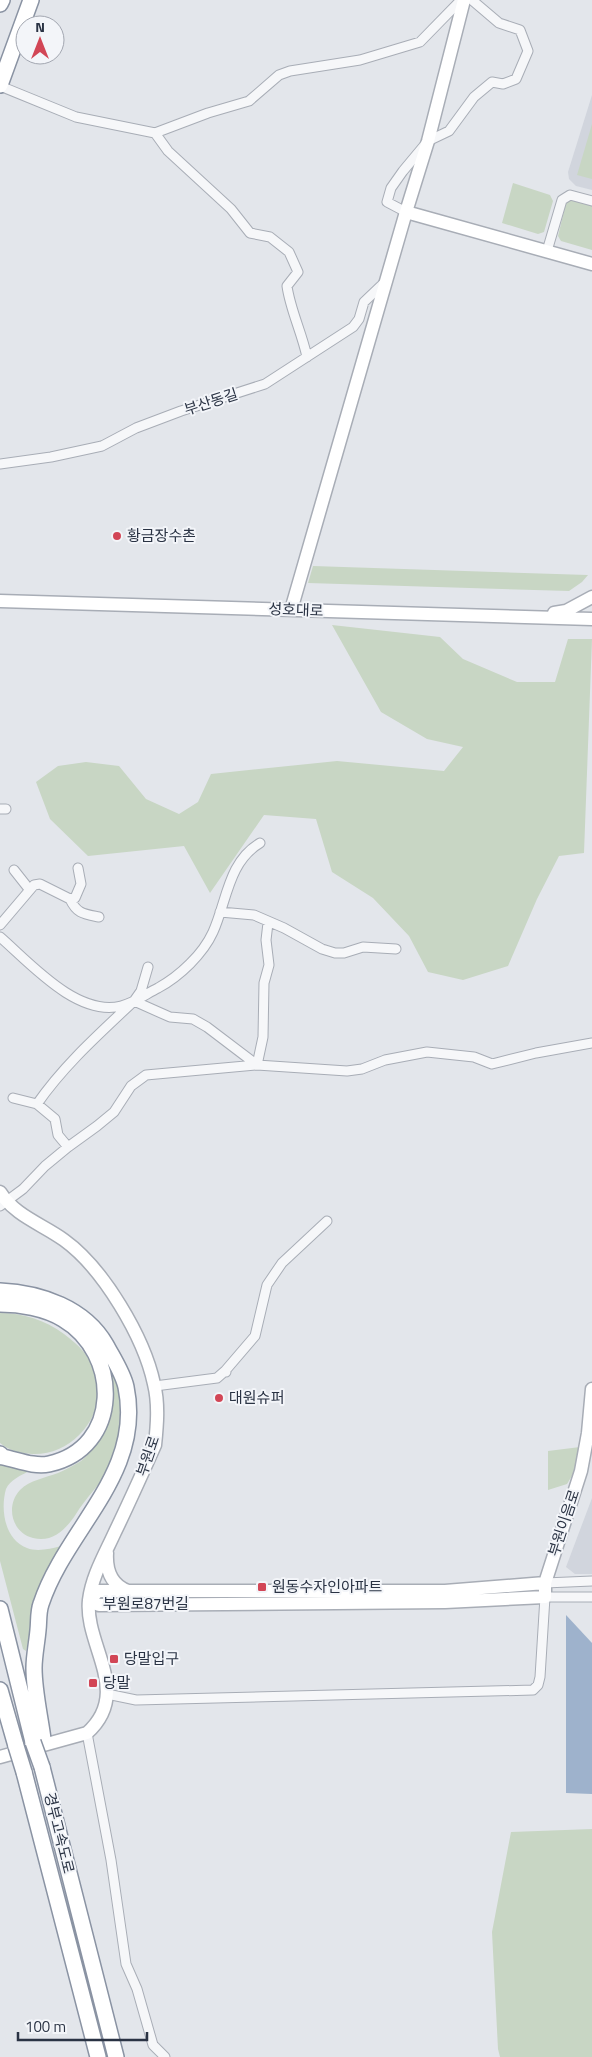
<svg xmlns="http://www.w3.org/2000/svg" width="592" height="2057" viewBox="0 0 592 2057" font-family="'Titillium Web','Noto Sans KR',sans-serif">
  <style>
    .built { fill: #d1d5dd }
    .green { fill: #c8d6c4 }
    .water { fill: #9eb2cc }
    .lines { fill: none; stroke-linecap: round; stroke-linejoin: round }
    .street-casing { stroke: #a8adb6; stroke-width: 11 }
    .secondary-casing { stroke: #a8adb6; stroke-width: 15 }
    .highway-casing { stroke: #8a93a3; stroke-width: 18 }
    .street { stroke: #f6f7f9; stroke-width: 9 }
    .secondary { stroke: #fff; stroke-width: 12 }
    .highway { stroke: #fff; stroke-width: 15 }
    .highway-bridge-casing { stroke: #8a93a3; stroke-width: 18; stroke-linecap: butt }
    .highway-bridge { stroke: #fff; stroke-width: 15 }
    .poi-dot { fill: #d24656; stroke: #f3f5f9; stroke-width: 2 }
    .labels { text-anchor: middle; stroke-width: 4; stroke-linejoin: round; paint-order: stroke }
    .street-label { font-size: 15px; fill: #2a3344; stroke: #f3f5f9 }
    .poi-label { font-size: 15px; fill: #2a3344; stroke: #f3f5f9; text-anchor: start }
  </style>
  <rect width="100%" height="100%" fill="#e3e6eb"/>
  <!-- built -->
  <path class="built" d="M 592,95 L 592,190 L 576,186 L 569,179 L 568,172 Z
    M 592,1498 L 592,1574 L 575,1574 L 566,1567 Z"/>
  <!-- green -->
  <path class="green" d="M 592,124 L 592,179 L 577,175 Z
    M 513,183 L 550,195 L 553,201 L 544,232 L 538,234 L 502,223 Z
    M 571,200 L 592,206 L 592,250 L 561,241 L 558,236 L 566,203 Z
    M 313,566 L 588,575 L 582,582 L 569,591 L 308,583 Z
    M 332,625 L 440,637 L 463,659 L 517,682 L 555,682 L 568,639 L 592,639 L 584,853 L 559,856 L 537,899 L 508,966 L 463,980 L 428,972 L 409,936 L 373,898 L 332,872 L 316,819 L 264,815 L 210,893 L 184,846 L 88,856 L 50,819 L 36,782 L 58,766 L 86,762 L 119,766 L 146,799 L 179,814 L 198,802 L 211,774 L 337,761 L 444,771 L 463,747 L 427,739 L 381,712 Z
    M 0,1313 C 23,1313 45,1320 64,1334 C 79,1345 90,1356 96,1375 C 108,1415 72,1456 32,1454 C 20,1453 10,1451 0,1443 Z
    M 108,1367 L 112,1368 C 116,1377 121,1388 122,1397 C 124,1417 120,1450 110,1468 C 102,1482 85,1499 76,1514 C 66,1529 53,1543 33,1538 C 12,1533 5,1506 20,1490 C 30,1480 45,1478 58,1473 C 65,1470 74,1465 81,1461 C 95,1451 110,1418 112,1401 C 114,1390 110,1377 108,1367 Z
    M 580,1447 L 576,1469 L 567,1484 L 548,1490 L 548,1451 Z
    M 0,1461 L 30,1471 C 21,1475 10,1480 6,1489 C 0,1510 5,1540 27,1548 C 37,1552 50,1549 61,1546 L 38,1592 L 26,1651 L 23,1649 L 0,1561 Z
    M 592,1829 L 592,2057 L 500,2057 L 498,2049 L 492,1932 L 511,1832 Z"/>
  <!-- water -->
  <path class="water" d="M 566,1615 L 592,1643 L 592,1794 L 566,1793 Z"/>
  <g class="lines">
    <!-- street casing -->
    <g class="street-casing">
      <path id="street" d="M 0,86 L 76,117 L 155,133 L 208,113 L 249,101 L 279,75 L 290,71 L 360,60 L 420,42 L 461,0
        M 155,133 L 168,151 L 231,209 L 250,233 L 270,237 L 289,252 L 298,272 L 287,286 C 290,309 302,333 307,357
        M 406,212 L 387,202 L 391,188 L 403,171 L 428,141 L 449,131 L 474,97 L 492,82 L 503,84 L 516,79 L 528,51 L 520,30 L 499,23 L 472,0
        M 547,251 L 562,200 L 570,195 L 592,201
        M 0,464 L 51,457 L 102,446 L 136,428 L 181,411 L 265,384 L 353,327 L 359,319 L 364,302 L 385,282
        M 0,809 L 6,809
        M 14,870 L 29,889
        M 70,899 C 77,914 84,914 99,917
        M 220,912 L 254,915 L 284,928 L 322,949 L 335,953 L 344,953 L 363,947 L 396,949
        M 0,925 L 34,885 L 40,884 L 70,899 L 75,898 L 81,884 L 78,868
        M 0,937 C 30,963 77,1017 121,1006 C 134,1003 146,994 158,988 C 180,976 203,954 213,932 C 227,901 228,862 260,843
        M 134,1001 L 170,1017 L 193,1019 L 207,1027 L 257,1065 L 263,1037 L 264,983 L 269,965 L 266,940 L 268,923
        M 13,1098 L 37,1104 L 55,1119 L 58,1135 L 68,1147
        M 37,1104 C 64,1065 99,1034 134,1001 L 141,991 L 148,967
        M 0,1206 L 23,1189 L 45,1166 L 68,1147 L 97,1126 L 114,1112 L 131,1086 L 146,1075 L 257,1065 L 347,1071 L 362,1069 L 385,1060 L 427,1052 L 474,1057 L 492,1064 L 536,1053 L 592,1043
        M 225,1371 L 255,1336 L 267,1285 L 282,1263 L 327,1221
        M 155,1386 L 217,1378 L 225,1371 L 226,1372
        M 545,1583 L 592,1581
        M 107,1694 L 136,1700 L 533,1690 L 538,1685 L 540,1677 L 545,1597 L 592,1597
        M 87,1733 L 111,1860 L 126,1964 L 137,1989 L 153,2045 L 165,2057"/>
    </g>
    <!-- secondary casing -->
    <g class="secondary-casing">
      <path id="secondary" d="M 406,212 L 428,141 L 464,0
        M 0,601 L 592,619
        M 291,610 L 406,212 L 592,264
        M 554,613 L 566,611 L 592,597
        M 0,1192 C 15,1216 42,1224 64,1240 C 103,1268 144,1337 154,1384 C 159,1404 157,1426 155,1445 C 142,1474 129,1503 115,1532 C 105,1554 92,1576 89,1600 C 84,1645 133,1692 87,1733 L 0,1757
        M 107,1553 C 106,1570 111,1585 128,1591
        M 89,1601 L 99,1605 L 445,1602 L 545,1597 L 545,1583 L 581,1471 L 588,1433 L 592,1389
        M 89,1601 L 98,1591 L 445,1591 L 545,1583"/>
    </g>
    <!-- highway casing -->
    <g class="highway-casing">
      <path id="highway" d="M 0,4 L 2,0
        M 0,85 L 31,0
        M 0,1291 C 41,1293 85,1308 106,1345 C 113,1358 123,1373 126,1387 C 144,1474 66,1528 41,1604 C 38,1612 39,1622 38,1630 C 37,1642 34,1656 34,1668 C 34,1691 40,1716 43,1739
        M 0,1304 C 20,1304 45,1308 63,1319 C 121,1353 122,1448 49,1464 C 34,1467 18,1460 3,1457 L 0,1454
        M 0,1609 L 33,1742
        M 0,1690 L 16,1746
        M 42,1767 L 116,2057
        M 24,1772 L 98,2057"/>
    </g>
    <!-- street -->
    <use href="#street" class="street"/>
    <!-- secondary -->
    <use href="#secondary" class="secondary"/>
    <!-- highway -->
    <use href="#highway" class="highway"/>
    <!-- highway-bridge casing -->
    <g class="highway-bridge-casing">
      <path id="highway-bridge" d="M 33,1742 L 42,1767
        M 16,1746 L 24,1772"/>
    </g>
    <!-- highway-bridge -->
    <use href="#highway-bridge" class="highway-bridge"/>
  </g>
  <!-- markers -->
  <g class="poi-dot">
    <circle cx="117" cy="536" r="5"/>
    <circle cx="219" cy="1398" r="5"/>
    <rect x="257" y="1582" width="10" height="10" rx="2.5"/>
    <rect x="109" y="1654" width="10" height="10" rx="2.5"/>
    <rect x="88" y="1678" width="10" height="10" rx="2.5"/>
  </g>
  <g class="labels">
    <!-- street labels -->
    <g class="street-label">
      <text transform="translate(211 402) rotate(-18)" y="5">부산동길</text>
      <text transform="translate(296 610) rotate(2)" y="5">성호대로</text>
      <text transform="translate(148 1456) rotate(-71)" y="5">부원로</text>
      <text transform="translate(564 1523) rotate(-72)" y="5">부원이음로</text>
      <text x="146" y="1609">부원로87번길</text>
      <text transform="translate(59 1833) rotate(76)" y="5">경부고속도로</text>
    </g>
    <!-- poi labels -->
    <g class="poi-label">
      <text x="127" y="541">황금장수촌</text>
      <text x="229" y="1403">대원슈퍼</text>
      <text x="272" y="1592">원동수자인아파트</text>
      <text x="124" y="1664">당말입구</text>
      <text x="103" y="1688">당말</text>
    </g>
  </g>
  <!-- north arrow -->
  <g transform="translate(40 40)"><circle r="24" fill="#f3f5f9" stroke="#a3a7b1"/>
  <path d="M0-4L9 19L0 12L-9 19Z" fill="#d24656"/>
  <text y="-8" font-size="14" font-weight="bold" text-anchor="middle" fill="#2a3344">N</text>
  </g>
  <!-- scale -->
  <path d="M18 2032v8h129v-8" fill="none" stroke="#2a3344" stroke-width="2.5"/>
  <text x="25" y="2032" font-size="15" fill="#2a3344" stroke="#f3f5f9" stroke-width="4" paint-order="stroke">100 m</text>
</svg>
